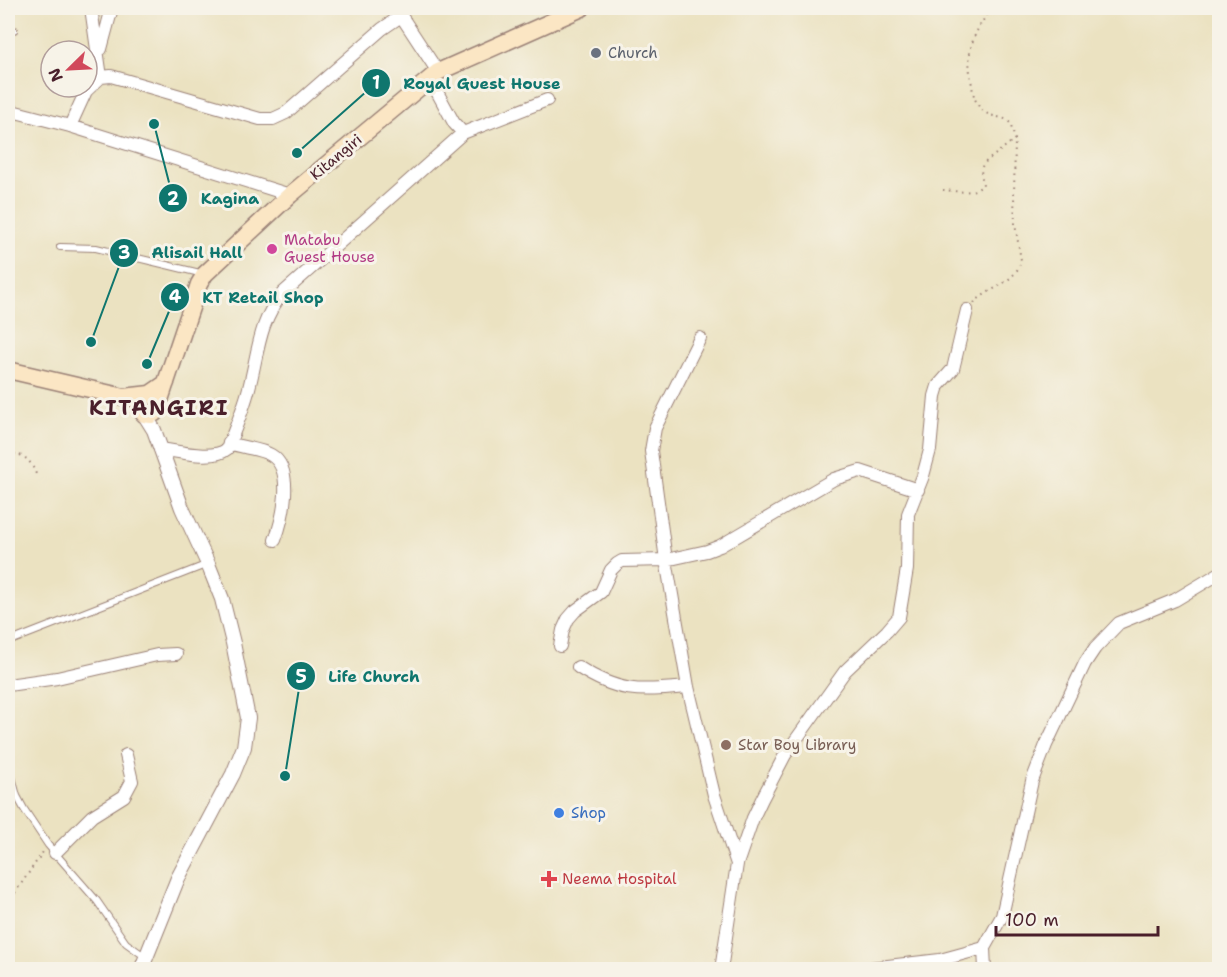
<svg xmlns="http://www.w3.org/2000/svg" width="1227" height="977" viewBox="0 0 1227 977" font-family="'Shantell Sans',sans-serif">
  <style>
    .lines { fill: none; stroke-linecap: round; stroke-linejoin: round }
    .service-casing { stroke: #9a8076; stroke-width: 8 }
    .minor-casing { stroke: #9a8076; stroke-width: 14 }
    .tertiary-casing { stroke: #9a8076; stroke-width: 16 }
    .secondary-casing { stroke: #9a8076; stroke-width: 19 }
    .path { stroke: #9a8076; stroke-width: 2; stroke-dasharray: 1.5 4.5; stroke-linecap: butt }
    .service { stroke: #fff; stroke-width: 6 }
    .minor { stroke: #fff; stroke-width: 12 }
    .tertiary { stroke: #fff; stroke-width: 14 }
    .secondary { stroke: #fbe6c4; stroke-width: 16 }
    .worship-dot { fill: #6b7280; stroke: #f7f3e8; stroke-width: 2 }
    .hotel-dot { fill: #d1479c; stroke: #f7f3e8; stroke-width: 2 }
    .education-dot { fill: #8d6e63; stroke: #f7f3e8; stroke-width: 2 }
    .shop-dot { fill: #3f7fe0; stroke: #f7f3e8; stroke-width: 2 }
    .health-dot { fill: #e0444e; stroke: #f7f3e8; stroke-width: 2 }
    .labels { text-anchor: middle; stroke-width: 6; stroke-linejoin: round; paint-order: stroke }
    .worship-label { font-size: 15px; fill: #5b616d; stroke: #f7f3e8; text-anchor: start }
    .street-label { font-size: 15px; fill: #4a1f2b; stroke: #f7f3e8 }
    .hotel-label { font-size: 15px; fill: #b23c85; stroke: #f7f3e8; text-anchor: start }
    .education-label { font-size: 15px; fill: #785e54; stroke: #f7f3e8; text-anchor: start }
    .shop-label { font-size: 15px; fill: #366cbe; stroke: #f7f3e8; text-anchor: start }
    .health-label { font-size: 15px; fill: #be3a42; stroke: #f7f3e8; text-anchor: start }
    .district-label { font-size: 21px; font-weight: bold; letter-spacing: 1.5px; fill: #4a1f2b; stroke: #f7f3e8 }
    .leader { fill: none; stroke: #0f766e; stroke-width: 2 }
    .callout-dot { fill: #0f766e; stroke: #f7f3e8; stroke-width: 2 }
    .mark-label { font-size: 18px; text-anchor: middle; font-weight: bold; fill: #fff }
    .callout-label { font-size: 16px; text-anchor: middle; font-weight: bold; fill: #0f766e; stroke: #f7f3e8; stroke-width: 6; stroke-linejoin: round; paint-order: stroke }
  </style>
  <rect width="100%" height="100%" fill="#f7f3e8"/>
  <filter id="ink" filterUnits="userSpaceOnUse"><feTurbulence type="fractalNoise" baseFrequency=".0167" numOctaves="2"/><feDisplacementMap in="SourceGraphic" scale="12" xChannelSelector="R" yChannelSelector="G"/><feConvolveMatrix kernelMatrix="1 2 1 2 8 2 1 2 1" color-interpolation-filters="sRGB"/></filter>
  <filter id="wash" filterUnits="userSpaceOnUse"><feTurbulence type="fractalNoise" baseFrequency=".008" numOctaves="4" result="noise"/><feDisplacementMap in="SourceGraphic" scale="24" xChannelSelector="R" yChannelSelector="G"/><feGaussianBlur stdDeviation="1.35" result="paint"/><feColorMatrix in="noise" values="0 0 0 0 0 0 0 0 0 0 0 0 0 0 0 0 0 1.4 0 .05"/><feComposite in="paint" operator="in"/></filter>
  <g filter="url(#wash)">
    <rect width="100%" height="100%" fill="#ebe2c1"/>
  </g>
  <g filter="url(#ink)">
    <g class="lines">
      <!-- service casing -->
      <g class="service-casing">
        <path id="service" d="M 8,31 L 14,30
          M 60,247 L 96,248 L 204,274
          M 8,642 L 208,564
          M 8,762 L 17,796 L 24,809 L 48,845 L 97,901 L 126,943 L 140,953 L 146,954"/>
      </g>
      <!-- minor casing -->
      <g class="minor-casing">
        <path id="minor" d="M 396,8 L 438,72
          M 101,49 L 112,8
          M 101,77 L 111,76 L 260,119 L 273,119 L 286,113 L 382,29 L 401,16
          M 430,79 L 454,123 L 463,133
          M 8,110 L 70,126 L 290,195
          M 70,126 L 86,91 L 101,77 L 91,8
          M 700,338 L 655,428 L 651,451 L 666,560 L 688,687 L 714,795 L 737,864
          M 229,443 C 242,448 259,448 271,455 C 295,469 283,519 275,540
          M 160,449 C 177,451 213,461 227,449 C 235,429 244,408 249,388 C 258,354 259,320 283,293 L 463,133 L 547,100
          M 560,646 L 563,630 L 568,619 L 575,611 L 601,592 L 611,570 L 617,564 L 622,561 L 666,560 L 707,551 L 720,546 L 834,479 L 860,471 L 918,490
          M 578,667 C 620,694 640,691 688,687
          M 8,685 L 57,678 L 157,655 L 176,654
          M 55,853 L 92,816 L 124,796 L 132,781 L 126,755
          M 984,948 L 985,970
          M 721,970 L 737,864 L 753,818 L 762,799 L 785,755 L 845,671 L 887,631 L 899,617 L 907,569 L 908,514 L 923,476 L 930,450 L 935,396 L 938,386 L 953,369 L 967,310
          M 853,970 L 940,960 L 984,948 L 1002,916 L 1032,781 L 1046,745 L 1085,663 L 1095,648 L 1119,623 L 1175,600 L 1220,573"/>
      </g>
      <!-- tertiary casing -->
      <g class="tertiary-casing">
        <path id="tertiary" d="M 141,970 L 178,878 L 233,774 L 244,747 L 248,718 L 233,643 L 222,599 L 208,564 L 182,508 L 154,430 L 144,414"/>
      </g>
      <!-- secondary casing -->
      <g class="secondary-casing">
        <path id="secondary" d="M 8,370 L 124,397 L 150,394 L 166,383
          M 142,396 L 139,407 L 144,414 L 151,415 C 161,411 161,402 154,396
          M 159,403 L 199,284 L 205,274 L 290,195 L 438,72 L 582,8"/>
      </g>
      <!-- path -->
      <path class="path" d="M 943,190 C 956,191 973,195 983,185 L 981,170 L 983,164 L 1015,139
        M 974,303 C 988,288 1017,283 1021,260 L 1015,224 L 1014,197 L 1015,139 L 1010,123 L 1007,120 C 999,116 989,117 982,110 C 975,103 973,94 972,85 C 965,52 972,34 992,8
        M 8,453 C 24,454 30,459 36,474
        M 8,903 L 43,852"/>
      <!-- service -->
      <use href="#service" class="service"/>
      <!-- minor -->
      <use href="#minor" class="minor"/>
      <!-- tertiary -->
      <use href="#tertiary" class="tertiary"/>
      <!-- secondary -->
      <use href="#secondary" class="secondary"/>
    </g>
  </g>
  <!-- markers -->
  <circle class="worship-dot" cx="596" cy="53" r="6"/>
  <circle class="hotel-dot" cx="272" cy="249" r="6"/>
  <circle class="education-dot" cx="726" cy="745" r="6"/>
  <circle class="shop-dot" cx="559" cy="813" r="6"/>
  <path class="health-dot" d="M546 870h6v6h6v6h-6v6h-6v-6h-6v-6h6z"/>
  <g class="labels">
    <!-- worship labels -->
    <g class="worship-label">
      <text x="608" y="58">Church</text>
    </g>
    <!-- street labels -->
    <g class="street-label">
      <text transform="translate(336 157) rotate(-40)" y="5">Kitangiri</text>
    </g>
    <!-- hotel labels -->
    <g class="hotel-label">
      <text x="284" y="245">Matabu<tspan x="284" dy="17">Guest House</tspan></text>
    </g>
    <!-- education labels -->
    <g class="education-label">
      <text x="738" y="750">Star Boy Library</text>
    </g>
    <!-- shop labels -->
    <g class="shop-label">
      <text x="571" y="818">Shop</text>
    </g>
    <!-- health labels -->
    <g class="health-label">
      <text x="562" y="884">Neema Hospital</text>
    </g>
    <!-- district labels -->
    <g class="district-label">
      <text x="159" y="415">KITANGIRI</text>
    </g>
  </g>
  <!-- callouts -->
  <path class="leader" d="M297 153L376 83M154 124L173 198M91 342L124 253M147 364L175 297M285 776L301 676"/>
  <g class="callout-dot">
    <circle cx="297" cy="153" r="6"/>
    <circle cx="154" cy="124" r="6"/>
    <circle cx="91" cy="342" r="6"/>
    <circle cx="147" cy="364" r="6"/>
    <circle cx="285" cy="776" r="6"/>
    <circle cx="376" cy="83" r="15"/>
    <circle cx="173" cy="198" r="15"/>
    <circle cx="124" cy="253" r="15"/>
    <circle cx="175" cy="297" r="15"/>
    <circle cx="301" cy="676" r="15"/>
  </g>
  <g class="mark-label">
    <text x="376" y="89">1</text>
    <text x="173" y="205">2</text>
    <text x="124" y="259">3</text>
    <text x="175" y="303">4</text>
    <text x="301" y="683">5</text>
  </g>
  <g class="callout-label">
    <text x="482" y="89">Royal Guest House</text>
    <text x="230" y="204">Kagina</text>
    <text x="197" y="258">Alisail Hall</text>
    <text x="263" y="303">KT Retail Shop</text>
    <text x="374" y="682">Life Church</text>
  </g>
  <!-- margin -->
  <rect width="1227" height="977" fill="none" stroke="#f7f3e8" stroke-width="30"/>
  <!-- north arrow -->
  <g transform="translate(69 69) rotate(246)"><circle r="28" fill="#f7f3e8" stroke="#b29e9c" stroke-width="1.5"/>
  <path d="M0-4.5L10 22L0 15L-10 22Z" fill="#d1495b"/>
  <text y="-9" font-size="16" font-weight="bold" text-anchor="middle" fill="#4a1f2b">N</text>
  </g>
  <!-- scale -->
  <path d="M996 926v9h162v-9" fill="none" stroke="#4a1f2b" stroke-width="3"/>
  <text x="1005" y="926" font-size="18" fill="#4a1f2b" stroke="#f7f3e8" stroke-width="4.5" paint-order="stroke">100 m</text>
</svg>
